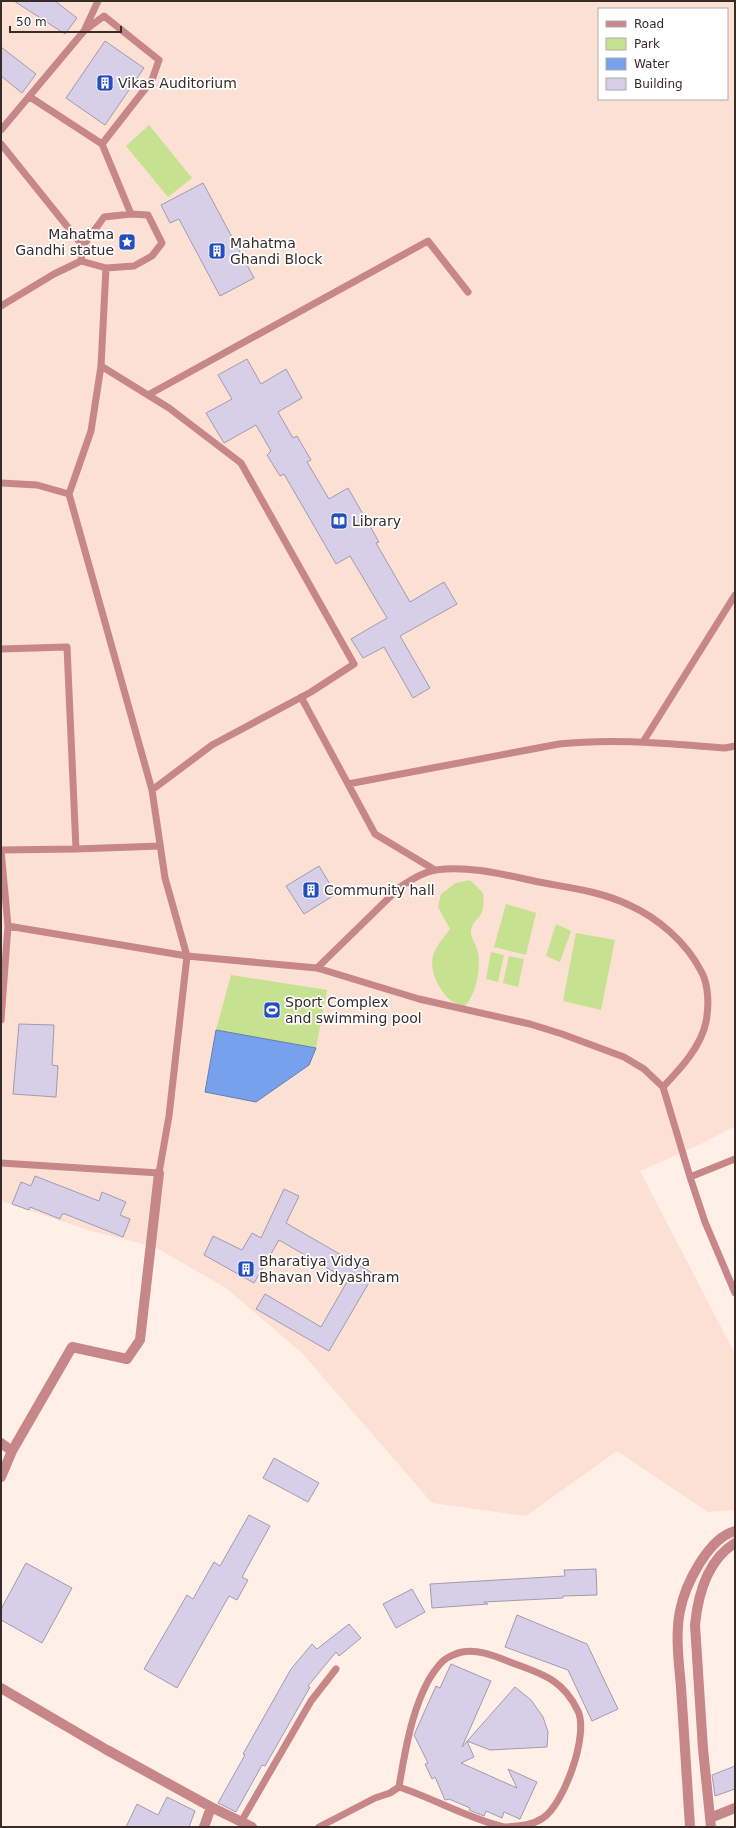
<svg xmlns="http://www.w3.org/2000/svg" width="736" height="1828" viewBox="0 0 736 1828" font-family="'DejaVu Sans',sans-serif">
  <style>
    .built { fill: #fbe0d3; fill-rule: evenodd }
    .green { fill: #c6e18f }
    .water { fill: #77a1ec; stroke: #647eb1 }
    .building { fill: #d6cfe7; stroke: #a29ab1 }
    .lines { fill: none; stroke-linecap: round; stroke-linejoin: round }
    .service { stroke: #c78688; stroke-width: 7 }
    .minor { stroke: #c78688; stroke-width: 10 }
    .labels { text-anchor: middle; stroke-width: 3.5; stroke-linejoin: round; paint-order: stroke }
    .poi-label { font-size: 14px; fill: #362c28; stroke: #fff; text-anchor: start }
  </style>
  <rect width="100%" height="100%" fill="#ffefe7"/>
  <!-- built -->
  <path class="built" d="M 1,1 L 735,1 L 735,1126 L 699,1145 L 640,1171 L 735,1354 L 735,1510 L 708,1512 L 617,1451 L 526,1516 L 432,1503 L 302,1353 L 226,1288 L 155,1247 L 91,1231 L 1,1201 ZM 599,9 L 727,9 L 727,99 L 599,99 Z"/>
  <!-- green -->
  <path class="green" d="M 149,125 L 192,178 L 168,197 L 126,146 Z
    M 470,880 L 483,893 C 484,899 484,908 481,914 C 478,919 472,923 471,930 C 470,938 477,945 478,953 C 481,969 476,994 465,1006 C 461,1005 456,1004 453,1002 C 440,993 429,972 433,956 C 436,946 444,937 450,929 L 438,907 L 441,894 L 456,883 Z
    M 506,904 L 536,913 L 526,955 L 494,947 Z
    M 556,924 L 571,931 L 560,962 L 546,956 Z
    M 576,933 L 615,940 L 601,1010 L 563,1001 Z
    M 491,952 L 504,955 L 498,982 L 486,979 Z
    M 509,956 L 524,959 L 518,987 L 503,983 Z
    M 231,975 L 327,990 L 316,1048 L 216,1030 Z"/>
  <!-- water -->
  <path class="water" d="M 216,1030 L 316,1048 L 309,1065 L 256,1102 L 205,1092 Z"/>
  <!-- building -->
  <path class="building" d="M 14,1 L 55,1 L 77,18 L 65,34 Z
    M 105,41 L 144,68 L 105,125 L 66,98 Z
    M 1,47 L 36,74 L 22,93 L 1,76 Z
    M 203,183 L 254,278 L 220,296 L 179,219 L 170,223 L 161,205 Z
    M 247,359 L 261,384 L 286,369 L 302,398 L 278,412 L 293,438 L 297,436 L 311,460 L 307,462 L 329,499 L 348,488 L 379,542 L 376,543 L 410,602 L 444,582 L 457,604 L 400,636 L 430,688 L 413,698 L 384,647 L 363,658 L 351,639 L 387,618 L 350,556 L 336,564 L 284,474 L 280,476 L 267,455 L 271,451 L 256,425 L 224,443 L 206,413 L 232,399 L 218,375 Z
    M 319,866 L 336,894 L 304,914 L 286,886 Z
    M 19,1024 L 54,1025 L 52,1065 L 58,1066 L 56,1097 L 13,1094 Z
    M 35,1176 L 99,1201 L 102,1192 L 126,1202 L 120,1215 L 130,1219 L 123,1237 L 65,1214 L 62,1214 L 60,1219 L 30,1207 L 29,1210 L 12,1204 L 21,1182 L 31,1186 Z
    M 284,1189 L 299,1196 L 286,1223 L 374,1274 L 329,1351 L 256,1309 L 265,1294 L 321,1327 L 348,1280 L 279,1240 L 254,1283 L 204,1255 L 213,1236 L 242,1250 L 252,1233 L 261,1238 Z
    M 274,1458 L 319,1483 L 308,1502 L 263,1478 Z
    M 249,1515 L 270,1526 L 242,1577 L 248,1580 L 237,1600 L 229,1596 L 177,1688 L 144,1669 L 187,1595 L 193,1599 L 214,1562 L 220,1566 Z
    M 26,1563 L 72,1588 L 42,1643 L 1,1620 L 1,1609 Z
    M 596,1569 L 597,1595 L 563,1596 L 563,1598 L 484,1602 L 488,1604 L 432,1608 L 430,1584 L 565,1576 L 564,1570 Z
    M 412,1589 L 425,1612 L 396,1628 L 383,1604 Z
    M 517,1615 L 587,1644 L 618,1709 L 592,1721 L 568,1670 L 505,1647 Z
    M 349,1624 L 361,1638 L 339,1656 L 336,1652 L 308,1686 L 310,1687 L 265,1766 L 262,1765 L 236,1812 L 218,1803 L 245,1755 L 243,1754 L 291,1669 L 312,1644 L 317,1649 Z
    M 451,1664 L 491,1681 L 462,1747 L 515,1687 L 531,1700 L 543,1717 L 548,1732 L 547,1747 L 490,1750 L 467,1741 L 474,1757 L 461,1763 L 517,1788 L 508,1769 L 537,1782 L 520,1819 L 504,1812 L 502,1818 L 486,1811 L 484,1816 L 469,1810 L 470,1808 L 449,1799 L 445,1800 L 435,1777 L 432,1779 L 425,1764 L 428,1763 L 414,1735 L 436,1686 L 440,1688 Z
    M 735,1766 L 735,1789 L 715,1796 L 712,1775 Z
    M 167,1797 L 195,1811 L 189,1827 L 126,1827 L 137,1804 L 158,1815 Z"/>
  <g class="lines">
    <!-- service -->
    <path class="service" d="M 85,29 L 98,1
      M 30,97 L 102,144
      M 1,130 L 84,31 L 104,16 L 159,60 L 152,80 L 102,144 L 131,214
      M 1,144 L 83,246
      M 1,306 L 54,274 L 81,261 L 106,268 L 134,266 L 152,256 L 162,243 L 148,215 L 131,214 L 104,217 L 83,246 L 81,261
      M 101,366 L 169,408 L 241,463 L 354,664 L 311,692 L 212,745 L 152,790
      M 148,395 L 428,241 L 468,292
      M 1,483 L 37,485 L 69,494 L 152,790 L 165,878 L 187,956 L 169,1116 L 159,1173 L 1,1163
      M 69,494 L 91,431 L 101,366 L 106,268
      M 1,649 L 67,647 L 76,849
      M 301,697 L 375,834 L 435,870
      M 643,742 L 735,595
      M 348,784 L 559,744 C 615,738 670,744 725,748 L 735,746
      M 1,850 L 76,849 L 160,846
      M 1,850 L 8,926
      M 317,968 L 400,887 C 411,880 423,872 436,870 C 471,865 509,876 544,883 C 572,888 602,892 629,905 C 658,918 686,942 701,971 C 709,985 709,1006 706,1022 C 701,1047 680,1069 663,1087
      M 1,1020 L 8,926 L 187,956 L 317,968 L 419,999 L 530,1024 L 562,1034 L 624,1057 L 644,1069 L 663,1087 L 690,1177
      M 735,1159 L 690,1177 L 705,1222 L 735,1293
      M 399,1787 C 405,1750 415,1688 443,1661 C 447,1657 457,1653 462,1652 C 480,1648 501,1659 518,1665 C 546,1675 564,1682 578,1711 C 589,1735 564,1804 543,1818 C 531,1826 518,1826 505,1827
      M 241,1822 L 311,1701 L 336,1669
      M 319,1827 L 375,1798 L 390,1793 L 399,1787 C 435,1799 467,1818 504,1827"/>
    <!-- minor -->
    <path class="minor" d="M 1,1443 L 12,1451
      M 1,1477 L 12,1451 L 72,1347 L 127,1359 L 140,1340 L 159,1173
      M 1,1688 L 107,1750 L 211,1807 L 252,1827
      M 710,1818 L 735,1808
      M 204,1827 L 211,1807
      M 690,1827 C 687,1780 684,1734 681,1687 C 679,1663 675,1635 680,1611 C 685,1585 708,1538 735,1531
      M 711,1827 L 703,1749 L 695,1625 C 698,1594 708,1560 735,1543"/>
  </g>
  <!-- icons -->
  <defs>
    <g id="building-square" transform="scale(0.9)"><rect x="-9" y="-9" width="18" height="18" rx="4" fill="#244ebc" stroke="#fff"/><path d="M-4-6H4V6H1V3H-1V6H-4ZM-2.5-4.3h1.7v1.8h-1.7ZM.8-4.3h1.7v1.8H.8ZM-2.5-1h1.7V.8h-1.7ZM.8-1h1.7V.8H.8Z" fill="#fff"/></g>
    <g id="sight-square" transform="scale(0.9)"><rect x="-9" y="-9" width="18" height="18" rx="4" fill="#244ebc" stroke="#fff"/><path d="M0-6L1.8-2.2L6-1.7L2.9 1.2L3.7 5.4L0 3.3L-3.7 5.4L-2.9 1.2L-6-1.7L-1.8-2.2Z" fill="#fff"/></g>
    <g id="library-square" transform="scale(0.9)"><rect x="-9" y="-9" width="18" height="18" rx="4" fill="#244ebc" stroke="#fff"/><path d="M-6-4Q-3-5.5-.7-3.5V5Q-3 3-6 4ZM6-4Q3-5.5 .7-3.5V5Q3 3 6 4Z" fill="#fff"/></g>
    <g id="stadium-square" transform="scale(0.9)"><rect x="-9" y="-9" width="18" height="18" rx="4" fill="#244ebc" stroke="#fff"/><path d="M0-5a6.5 5 0 1 0 0 10a6.5 5 0 1 0 0-10ZM-3.5-1.8h7v3.6h-7Z" fill="#fff"/></g>
  </defs>
  <g fill-rule="evenodd">
    <use href="#building-square" x="105" y="83"/>
    <use href="#sight-square" x="127" y="242"/>
    <use href="#building-square" x="217" y="251"/>
    <use href="#library-square" x="339" y="521"/>
    <use href="#building-square" x="311" y="890"/>
    <use href="#stadium-square" x="272" y="1010"/>
    <use href="#building-square" x="246" y="1269"/>
  </g>
  <g class="labels">
    <!-- poi labels -->
    <g class="poi-label">
      <text x="118" y="88">Vikas Auditorium</text>
      <text x="114" y="239" text-anchor="end">Mahatma<tspan x="114" dy="16">Gandhi statue</tspan></text>
      <text x="230" y="248">Mahatma<tspan x="230" dy="16">Ghandi Block</tspan></text>
      <text x="352" y="526">Library</text>
      <text x="324" y="895">Community hall</text>
      <text x="285" y="1007">Sport Complex<tspan x="285" dy="16">and swimming pool</tspan></text>
      <text x="259" y="1266">Bharatiya Vidya<tspan x="259" dy="16">Bhavan Vidyashram</tspan></text>
    </g>
  </g>
  <!-- border -->
  <rect width="736" height="1828" fill="none" stroke="#362c28" stroke-width="4"/>
  <!-- legend -->
  <rect x="598" y="8" width="130" height="92" fill="#ffffff" stroke="#afaba9"/>
  <rect x="606" y="21" width="20" height="6" fill="#c78688" stroke="#afaba9"/>
  <text x="634" y="28" font-size="12" fill="#362c28">Road</text>
  <rect x="606" y="38" width="20" height="12" fill="#c6e18f" stroke="#afaba9"/>
  <text x="634" y="48" font-size="12" fill="#362c28">Park</text>
  <rect x="606" y="58" width="20" height="12" fill="#77a1ec" stroke="#afaba9"/>
  <text x="634" y="68" font-size="12" fill="#362c28">Water</text>
  <rect x="606" y="78" width="20" height="12" fill="#d6cfe7" stroke="#afaba9"/>
  <text x="634" y="88" font-size="12" fill="#362c28">Building</text>
  <!-- scale -->
  <path d="M10 26v6h111v-6" fill="none" stroke="#362c28" stroke-width="2"/>
  <text x="16" y="26" font-size="12" fill="#362c28" stroke="#ffffff" stroke-width="3" paint-order="stroke">50 m</text>
</svg>
